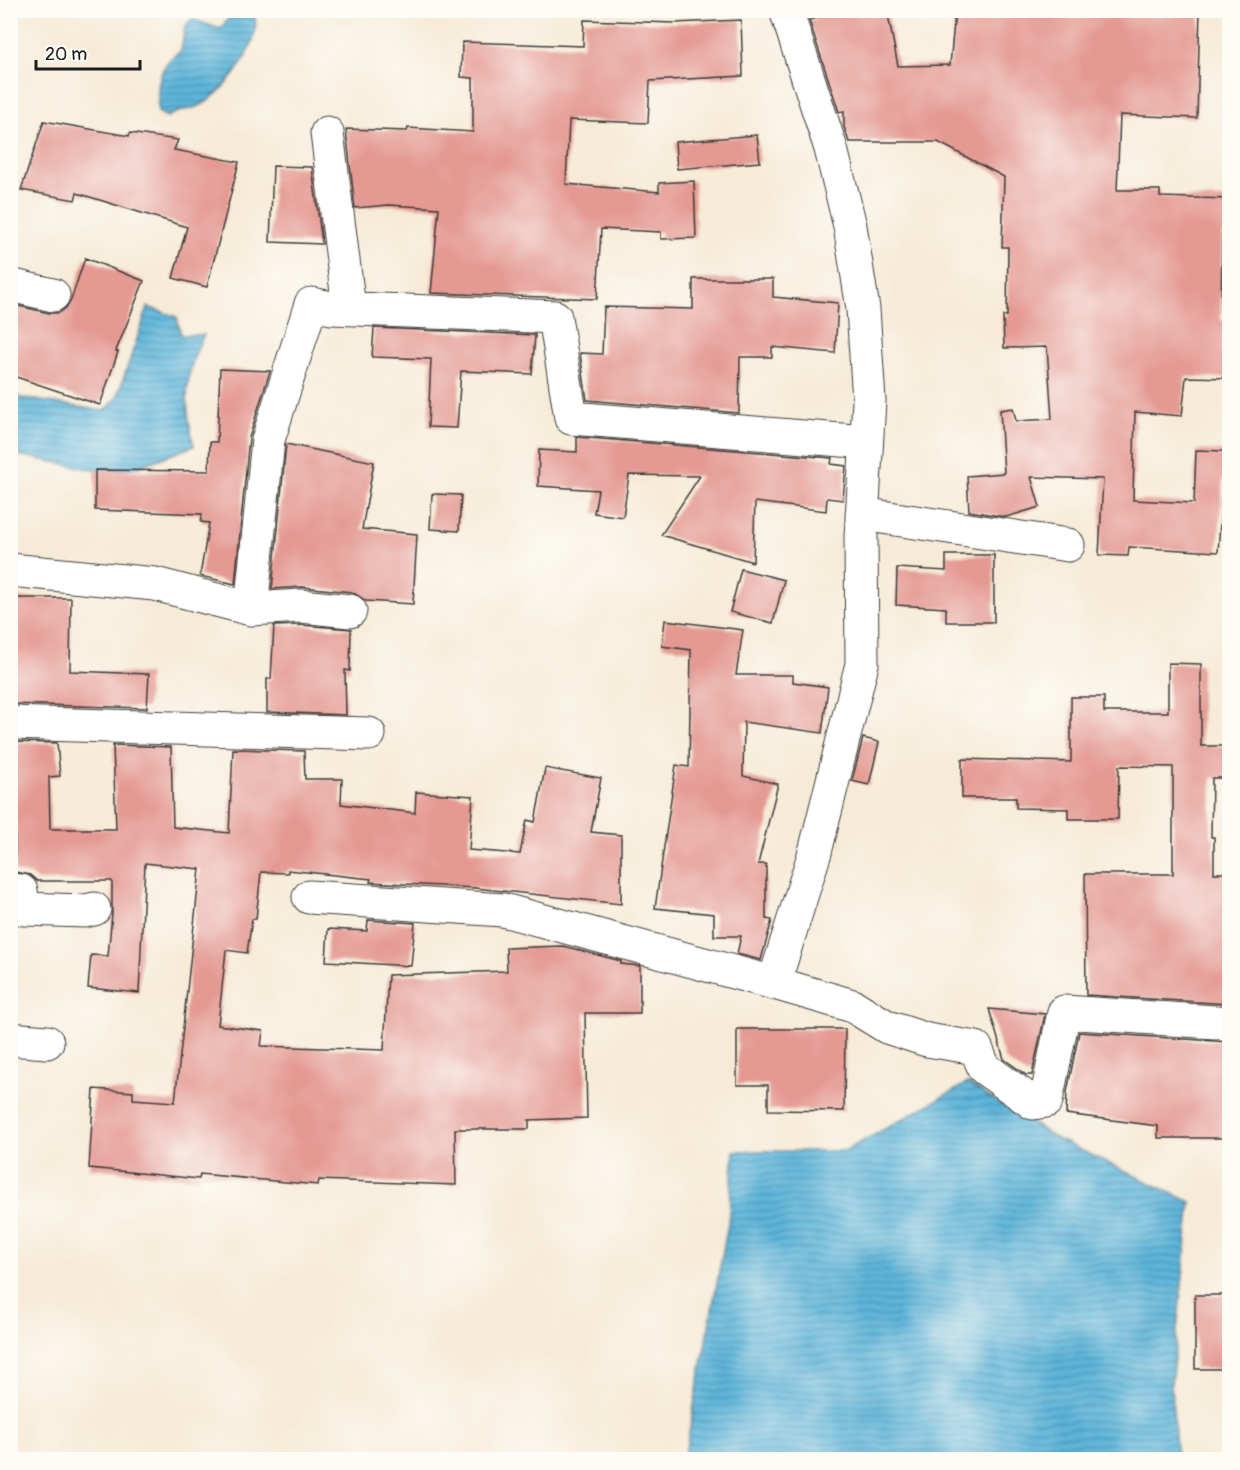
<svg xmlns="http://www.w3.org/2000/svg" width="1240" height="1470" viewBox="0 0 1240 1470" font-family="Pangolin,sans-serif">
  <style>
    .water { fill: url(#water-rules); stroke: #3c687b; stroke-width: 1.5 }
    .building { fill: #e49a93 }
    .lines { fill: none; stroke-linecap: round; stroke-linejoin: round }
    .minor-casing { stroke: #3d3b38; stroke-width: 35 }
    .minor { stroke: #fff; stroke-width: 33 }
  </style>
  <defs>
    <pattern id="water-rules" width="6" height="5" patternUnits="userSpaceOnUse" patternTransform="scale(1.5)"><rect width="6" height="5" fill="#5db5da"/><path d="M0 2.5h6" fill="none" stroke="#4c92b0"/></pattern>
  </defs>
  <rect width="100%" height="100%" fill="#fdfcf7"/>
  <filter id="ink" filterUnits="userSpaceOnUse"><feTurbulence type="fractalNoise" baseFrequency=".0167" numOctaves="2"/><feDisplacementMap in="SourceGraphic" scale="12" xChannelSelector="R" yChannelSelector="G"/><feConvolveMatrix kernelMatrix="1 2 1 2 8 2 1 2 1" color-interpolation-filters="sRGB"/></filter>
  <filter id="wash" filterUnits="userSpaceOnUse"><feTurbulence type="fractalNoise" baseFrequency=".008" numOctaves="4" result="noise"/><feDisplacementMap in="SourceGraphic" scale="24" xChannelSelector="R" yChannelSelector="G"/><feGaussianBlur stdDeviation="1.35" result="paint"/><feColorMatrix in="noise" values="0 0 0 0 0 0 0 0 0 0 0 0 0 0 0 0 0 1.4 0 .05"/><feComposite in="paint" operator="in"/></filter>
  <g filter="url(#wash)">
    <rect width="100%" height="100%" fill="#f6ebd7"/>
    <!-- water -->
    <path class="water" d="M 239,11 L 252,11 C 268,38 226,91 203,104 C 192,110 178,110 167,117 L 158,112 C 157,86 157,65 181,51 L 185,26 L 192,19 L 220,29 L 229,18 Z
      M 148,307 L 177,317 L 181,335 L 204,335 C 183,374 184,403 194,446 L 138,467 L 100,471 L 11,454 L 10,396 L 105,411 L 117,397 Z
      M 967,1083 L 1057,1139 L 1191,1202 L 1171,1385 L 1177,1459 L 684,1459 L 728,1224 L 734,1151 L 845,1151 Z"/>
    <g id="blocks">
      <!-- building -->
      <path class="building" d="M 887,10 L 898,66 L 950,65 L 955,12 L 1200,10 L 1197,118 L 1120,115 L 1117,190 L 1160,190 L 1160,197 L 1230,199 L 1230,234 L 1222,234 L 1221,320 L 1230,320 L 1230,378 L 1186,377 L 1182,416 L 1135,412 L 1133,500 L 1194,503 L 1196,450 L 1225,451 L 1218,552 L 1129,547 L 1128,556 L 1099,555 L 1103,479 L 1031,477 L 1040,507 L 1006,517 L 969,511 L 967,476 L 1004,473 L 1000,410 L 1013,408 L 1016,421 L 1052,419 L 1047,347 L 1004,348 L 1003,316 L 1007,316 L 1008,247 L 1002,247 L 1004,177 L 938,142 L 849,142 L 844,127 L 844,111 L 839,112 L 809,20 L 841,12 L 842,16 Z
        M 584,20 L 674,23 L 741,20 L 743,76 L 650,81 L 648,123 L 569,120 L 566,184 L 659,192 L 659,183 L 694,181 L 696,238 L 661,239 L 661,232 L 601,229 L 597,299 L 431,293 L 439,208 L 389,205 L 355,208 L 346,129 L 407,131 L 408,128 L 473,132 L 473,78 L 461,77 L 462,42 L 583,46 Z
        M 44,121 L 129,136 L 130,133 L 178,140 L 174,150 L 239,162 L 207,287 L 173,278 L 187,227 L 77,193 L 75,200 L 21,190 Z
        M 757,135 L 760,162 L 677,169 L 675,142 Z
        M 273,166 L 312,167 L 322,244 L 270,242 Z
        M 85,258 L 144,281 L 116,351 L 118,352 L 100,405 L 10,375 L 10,304 L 49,313 L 59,313 L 67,307 L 71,300 Z
        M 693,279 L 773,279 L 773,297 L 838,303 L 835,353 L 772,347 L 772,357 L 740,357 L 739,413 L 587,400 L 580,353 L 602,354 L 604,307 L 693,309 Z
        M 374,328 L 535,335 L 532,374 L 461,371 L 457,428 L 428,427 L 431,359 L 372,357 Z
        M 220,369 L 270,371 L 249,438 L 235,584 L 200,576 L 209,523 L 201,522 L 202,514 L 95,510 L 95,470 L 209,471 L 210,442 L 217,442 Z
        M 577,437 L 832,458 L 831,464 L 846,466 L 843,500 L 827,498 L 826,511 L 755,502 L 753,562 L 661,535 L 700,476 L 629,475 L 623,517 L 594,513 L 598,490 L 538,486 L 539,450 L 577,452 Z
        M 286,444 L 374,462 L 362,529 L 417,534 L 413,604 L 366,601 L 352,592 L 303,587 L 272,589 Z
        M 432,494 L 461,495 L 459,531 L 430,529 Z
        M 946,555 L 994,555 L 994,622 L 946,622 L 946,608 L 896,605 L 897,568 L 946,571 Z
        M 741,569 L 784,580 L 773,623 L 730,612 Z
        M 10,598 L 71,598 L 70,671 L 149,674 L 147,708 L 10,704 Z
        M 665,620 L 743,630 L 736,675 L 793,675 L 793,682 L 828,687 L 822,733 L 744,722 L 743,776 L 778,784 L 758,864 L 766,864 L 766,919 L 772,920 L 761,960 L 737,954 L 741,936 L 714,936 L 714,914 L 655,908 L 676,765 L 689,767 L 691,650 L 662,646 Z
        M 301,625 L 351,629 L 350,671 L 345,670 L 346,715 L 267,712 L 267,679 L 271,679 L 274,626 Z
        M 1168,663 L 1201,664 L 1201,746 L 1230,746 L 1230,778 L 1212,778 L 1211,837 L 1214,837 L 1214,873 L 1230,873 L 1230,1004 L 1086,995 L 1085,874 L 1173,874 L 1173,767 L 1119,766 L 1118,819 L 1068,819 L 1068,809 L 1016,808 L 1016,798 L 962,798 L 962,759 L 1071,762 L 1071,697 L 1104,697 L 1104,712 L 1168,712 Z
        M 863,738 L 879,742 L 869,785 L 852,781 Z
        M 10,742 L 57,743 L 60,776 L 49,777 L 50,829 L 116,829 L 113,745 L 171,747 L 173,827 L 229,833 L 233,749 L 304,751 L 305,779 L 342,779 L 341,804 L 415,813 L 416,792 L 473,796 L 469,850 L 520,854 L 527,820 L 535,822 L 545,768 L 601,778 L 591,832 L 621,835 L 621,904 L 475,888 L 370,882 L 371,879 L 288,870 L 288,873 L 261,872 L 256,919 L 252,919 L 247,953 L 226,950 L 218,1025 L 263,1031 L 261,1046 L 384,1050 L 388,975 L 507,971 L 506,948 L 563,946 L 621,961 L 621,964 L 640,966 L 640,1013 L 585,1013 L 587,1118 L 529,1120 L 529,1129 L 455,1129 L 456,1185 L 319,1180 L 318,1185 L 200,1174 L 199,1179 L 89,1168 L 94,1089 L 133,1092 L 133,1099 L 175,1102 L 200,869 L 145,863 L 139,993 L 88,988 L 91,955 L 108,956 L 112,914 L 112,881 L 37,881 L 30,875 L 15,872 L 15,779 L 10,779 Z
        M 368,920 L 415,923 L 411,966 L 326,961 L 328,929 L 367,931 Z
        M 989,1009 L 1045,1014 L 1032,1075 L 1026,1075 L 1004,1059 Z
        M 737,1029 L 845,1029 L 844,1111 L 768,1110 L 768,1085 L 737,1085 Z
        M 1079,1032 L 1230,1042 L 1230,1138 L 1158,1138 L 1158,1126 L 1066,1114 L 1067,1092 Z
        M 1195,1295 L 1227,1295 L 1227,1369 L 1195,1369 Z"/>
    </g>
  </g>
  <g filter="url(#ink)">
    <use href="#blocks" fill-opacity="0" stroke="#3d3b38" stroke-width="1.5"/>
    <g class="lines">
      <!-- minor casing -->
      <g class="minor-casing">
        <path id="minor" d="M 786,10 L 831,149 L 850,226 L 863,309 L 869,401 L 861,536 L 862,664 L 815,852 L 774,983 L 853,1006 L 887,1027 L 927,1040 L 976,1048 L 984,1068 L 1033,1103 L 1046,1101 L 1064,1012 L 1230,1023
          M 327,133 L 349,308
          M 10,285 L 53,295
          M 862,514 L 1068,545
          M 10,570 L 155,584 L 251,609 L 301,606 L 350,611
          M 251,609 L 268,440 L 311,304 L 332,308 L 555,317 L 571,418 L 866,442
          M 10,723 L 369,734
          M 10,890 L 21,891 L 24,909 L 85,911 L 94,909
          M 309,897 L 503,910 L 774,983
          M 10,1039 L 47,1042"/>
      </g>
      <!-- minor -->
      <use href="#minor" class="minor"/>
    </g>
  </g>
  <!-- margin -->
  <rect width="1240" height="1470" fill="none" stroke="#fdfcf7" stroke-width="36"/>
  <!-- scale -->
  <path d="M36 60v9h104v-9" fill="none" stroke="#1c1c1c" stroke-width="3"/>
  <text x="45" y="60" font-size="18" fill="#1c1c1c" stroke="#fdfcf7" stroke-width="4.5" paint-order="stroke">20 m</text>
</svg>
